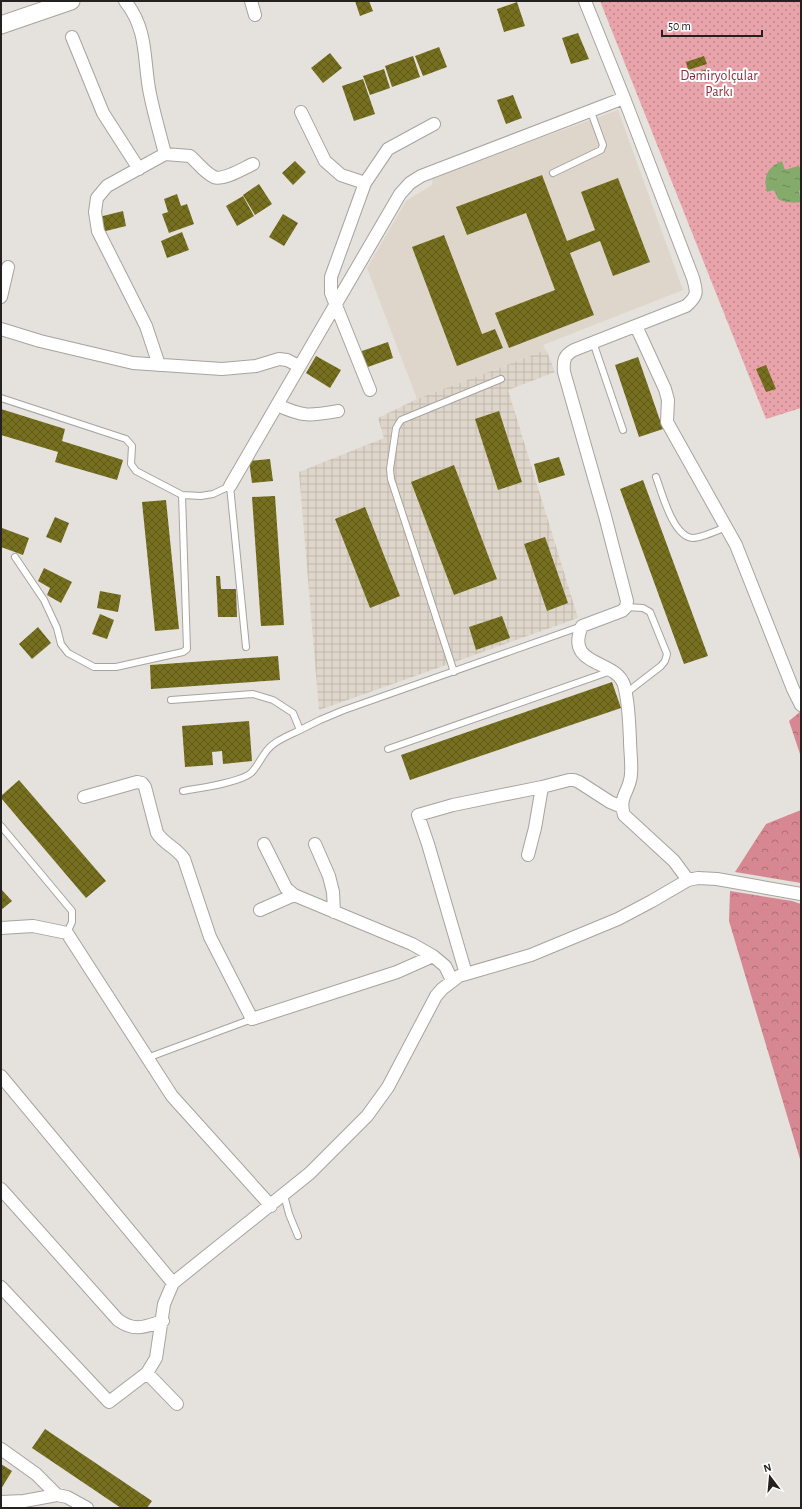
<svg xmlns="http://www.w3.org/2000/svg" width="802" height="1509" viewBox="0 0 802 1509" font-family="'Alegreya Sans',sans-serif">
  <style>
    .built { fill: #dfd6cb }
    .industrial { fill: url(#industrial-grid) }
    .forest { fill: url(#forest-crowns) }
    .park { fill: url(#park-dots) }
    .water { fill: url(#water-ripples) }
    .building { fill: url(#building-cross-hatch) }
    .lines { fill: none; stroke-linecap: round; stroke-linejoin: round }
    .lane-casing { stroke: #a7a39f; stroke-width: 8 }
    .street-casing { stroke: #a7a39f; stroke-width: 14 }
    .secondary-casing { stroke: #a7a39f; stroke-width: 19 }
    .lane { stroke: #fff; stroke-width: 6 }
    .street { stroke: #fff; stroke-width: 12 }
    .secondary { stroke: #fff; stroke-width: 17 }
    .labels { text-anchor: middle; stroke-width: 4; stroke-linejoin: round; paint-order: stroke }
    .park-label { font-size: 14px; fill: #8b2c3f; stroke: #fff }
  </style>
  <defs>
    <pattern id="industrial-grid" width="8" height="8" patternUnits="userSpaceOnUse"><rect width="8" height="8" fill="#dfd6cb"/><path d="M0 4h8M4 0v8" fill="none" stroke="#bfb7ae"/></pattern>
    <pattern id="forest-crowns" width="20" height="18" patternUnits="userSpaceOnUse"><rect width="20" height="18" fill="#d78791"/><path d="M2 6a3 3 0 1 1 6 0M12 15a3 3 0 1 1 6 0" fill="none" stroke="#ae6e76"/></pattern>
    <pattern id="park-dots" width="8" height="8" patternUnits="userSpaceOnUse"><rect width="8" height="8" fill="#e9a4ab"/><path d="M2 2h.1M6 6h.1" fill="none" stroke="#bc858b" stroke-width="1.8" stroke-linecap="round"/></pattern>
    <pattern id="water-ripples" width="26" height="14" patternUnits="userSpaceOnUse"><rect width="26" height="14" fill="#84ab6c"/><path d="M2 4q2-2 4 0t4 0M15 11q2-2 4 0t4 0" fill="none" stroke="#6c8b58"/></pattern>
    <pattern id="building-cross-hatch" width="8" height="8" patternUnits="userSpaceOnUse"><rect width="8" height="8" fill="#766f1f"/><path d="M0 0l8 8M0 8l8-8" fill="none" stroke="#605b1b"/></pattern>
  </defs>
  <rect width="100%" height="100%" fill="#e5e1dc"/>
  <!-- built -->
  <path class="built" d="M 618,110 L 683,290 L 543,345 L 546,350 L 417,399 L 367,268 L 406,201 L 432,185 L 433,177 Z"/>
  <!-- industrial -->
  <path class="industrial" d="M 546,350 L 555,372 L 508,390 L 578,618 L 319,710 L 299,472 L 384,438 L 378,418 L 417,399 Z"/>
  <!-- forest -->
  <path class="forest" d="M 801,711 L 801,757 L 789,721 Z
    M 801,810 L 801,883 L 735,872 L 766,824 Z
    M 730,891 L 792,901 L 801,904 L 801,1159 L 800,1159 L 729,921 Z"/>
  <!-- park -->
  <path class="park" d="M 600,1 L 801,1 L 801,408 L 766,419 Z"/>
  <!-- water -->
  <path class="water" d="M 782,161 L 785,170 L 798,166 L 801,168 L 801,190 L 799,191 L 801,202 C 792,203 786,203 778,199 L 774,190 L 767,192 C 763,176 767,168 782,161 Z"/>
  <!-- building -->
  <path class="building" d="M 355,1 L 369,1 L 373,11 L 360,16 Z
    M 517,2 L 525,26 L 504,32 L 497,9 Z
    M 578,33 L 589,59 L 571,64 L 562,38 Z
    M 439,47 L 447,67 L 423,76 L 415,56 Z
    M 330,53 L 342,68 L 323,83 L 311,68 Z
    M 413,56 L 420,77 L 392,87 L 385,66 Z
    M 704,56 L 707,64 L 688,70 L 686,62 Z
    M 384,69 L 390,88 L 370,95 L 363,76 Z
    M 707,69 L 709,76 L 692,82 L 690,75 Z
    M 363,79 L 375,114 L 354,121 L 342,86 Z
    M 513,95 L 522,118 L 506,124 L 497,100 Z
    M 295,161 L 306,172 L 293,185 L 282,173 Z
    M 542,175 L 567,241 L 595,230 L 581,192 L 618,178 L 650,262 L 613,276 L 600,241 L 570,253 L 594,315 L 509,348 L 495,313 L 555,290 L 526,213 L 467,235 L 456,207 Z
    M 259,184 L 272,204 L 255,215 L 243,195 Z
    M 177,194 L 181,206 L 187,204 L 194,224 L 169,233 L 162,214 L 168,212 L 164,199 Z
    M 243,196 L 254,216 L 237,226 L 226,206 Z
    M 123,211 L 126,226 L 102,232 L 99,217 Z
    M 283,214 L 298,223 L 284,246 L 269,237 Z
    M 182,232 L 189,250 L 167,258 L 161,241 Z
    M 444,235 L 482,334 L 495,329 L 503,348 L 457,366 L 412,247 Z
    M 388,342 L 393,358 L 365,368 L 359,352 Z
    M 316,356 L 341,370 L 330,388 L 306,373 Z
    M 638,357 L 663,429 L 639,437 L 615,365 Z
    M 766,365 L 776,389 L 766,392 L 756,369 Z
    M 1,409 L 65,429 L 62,441 L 123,460 L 117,480 L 55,462 L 58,452 L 1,435 Z
    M 499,411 L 522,482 L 498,490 L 475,419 Z
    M 559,457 L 565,475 L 539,483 L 534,464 Z
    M 270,459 L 273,481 L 252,483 L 249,461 Z
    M 454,465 L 497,579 L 454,595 L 411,482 Z
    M 643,480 L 708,656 L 684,664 L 620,489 Z
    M 275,496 L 284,625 L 261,626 L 252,497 Z
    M 166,500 L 179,629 L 155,631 L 142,502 Z
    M 365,507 L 400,596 L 370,608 L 335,519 Z
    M 55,517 L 69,523 L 61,543 L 46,537 Z
    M 2,528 L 29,538 L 23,555 L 1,547 L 1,532 Z
    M 545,537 L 568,603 L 547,611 L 524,544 Z
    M 44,568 L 72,582 L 61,603 L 47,595 L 50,588 L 38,581 Z
    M 216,576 L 220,576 L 221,589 L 236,589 L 237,617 L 218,617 Z
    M 100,591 L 121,595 L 118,612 L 97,608 Z
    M 100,614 L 114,620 L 107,639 L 92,634 Z
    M 502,616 L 510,638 L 476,650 L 469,627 Z
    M 38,627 L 51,643 L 32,659 L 19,644 Z
    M 278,656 L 280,680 L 151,689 L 150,665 Z
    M 612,682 L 621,708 L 410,780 L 401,755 Z
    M 249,721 L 252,761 L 223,764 L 222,751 L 212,752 L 213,765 L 185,767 L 182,726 Z
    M 19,780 L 106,881 L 86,898 L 1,798 L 1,796 Z
    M 1,889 L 12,901 L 1,910 Z
    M 45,1429 L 152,1501 L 147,1508 L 121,1508 L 32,1448 Z
    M 1,1464 L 12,1471 L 1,1489 Z"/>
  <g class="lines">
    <!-- lane casing -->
    <g class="lane-casing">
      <path id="lane" d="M 553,173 L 601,150 L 603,145 L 591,112
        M 593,342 L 623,430
        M 1,398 L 126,439 L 132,446 L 131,464 L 136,471 L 182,495 L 201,496 L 213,494 L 230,486 L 246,647
        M 656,477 C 662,493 673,537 693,538 C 700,538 719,530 726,527
        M 15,557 L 44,600 L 57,628 L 61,644 L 68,653 L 94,667 L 116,667 L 183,652 L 187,649 L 182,495
        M 454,672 L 391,479 L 390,469 L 396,428 L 401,420 L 501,379
        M 626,693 L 661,666 L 665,661 L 667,654 L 650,612 L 643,608 L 626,607
        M 171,700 L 253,694 L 273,700 L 293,713 L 300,730 L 320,720 L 344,710 L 582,626
        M 388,749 L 611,671
        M 183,791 C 199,788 239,783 251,773 C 257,767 260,760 265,753 C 273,741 288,736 300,730
        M 1,826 L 72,911 L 72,922 L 67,933
        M 147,1058 L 252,1019
        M 284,1195 L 289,1214 L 298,1236"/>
    </g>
    <!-- street casing -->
    <g class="street-casing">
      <path id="street" d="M 125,1 C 149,31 143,61 150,94 C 154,114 160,134 165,154 L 107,186 L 97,198 L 95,212 L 98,231 L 146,326 L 159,365
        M 251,1 L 255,15
        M 585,1 L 624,98 L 693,278 C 697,292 698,296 686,306 L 574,350 C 564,355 563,361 564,372 L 605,516 L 627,601 L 626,607 L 622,611 L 582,626 C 564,667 616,659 624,685 C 629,703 629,722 630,740 C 630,751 632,763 631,774 C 630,792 618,796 624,815 L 674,861 L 688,880
        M 72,37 L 103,113 L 139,169
        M 301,112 L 325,161 L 341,175 L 365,183
        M 165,154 L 190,156 C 197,162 205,173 214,177 C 223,181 244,168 253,164
        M 1,297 L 8,267
        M 636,326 L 665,389 L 668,400 L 667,422 L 736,545 L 793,689 L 801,705
        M 1,329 L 40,341 L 133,363 L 222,369 L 256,366 L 279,359 L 287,360 L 299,366
        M 370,390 L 331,293 L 331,277 L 365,183 L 388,149 L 434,124
        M 277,405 C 304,417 309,416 338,411
        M 230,486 L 277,405 L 400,194 L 410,183 L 421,176 L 624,98
        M 84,797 L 137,782 L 142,783 L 145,787 L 157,833 C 164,844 177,848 184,859 L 210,937 L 252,1019 L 397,972 L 433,956
        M 264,844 L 286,888 L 294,895 L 412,944 L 433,956 L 445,966 L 452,980
        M 315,844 L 329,876 L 333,892 L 334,912
        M 528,855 L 535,828 L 542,787
        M 260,910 L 294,895
        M 1,928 L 33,926 L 67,933 L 172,1096 L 271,1206
        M 466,974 L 428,844 L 418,815 L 453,805 L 542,787 L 569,780 L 574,780 L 579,782 L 610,802 L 622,807
        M 1,1076 L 173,1283
        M 1,1189 L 118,1320 C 135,1332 144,1327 163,1321
        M 1,1287 L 109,1402 L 147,1373 L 156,1358 L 164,1304 L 173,1283 L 310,1173 L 367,1116 L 388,1087 L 436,996 L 442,989 L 459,976 L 531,955 L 618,919 L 652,901 L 688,880 L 698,878 L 717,879 L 801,894
        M 147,1373 L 177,1404
        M 1,1449 L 36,1474 L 57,1495
        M 1,1502 L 24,1501 L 57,1495 L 67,1497 L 87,1508"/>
    </g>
    <!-- secondary casing -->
    <g class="secondary-casing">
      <path id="secondary" d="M 1,25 L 71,1"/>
    </g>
    <!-- lane -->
    <use href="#lane" class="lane"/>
    <!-- street -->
    <use href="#street" class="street"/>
    <!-- secondary -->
    <use href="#secondary" class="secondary"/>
  </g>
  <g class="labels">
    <!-- park labels -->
    <g class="park-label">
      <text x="719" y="80">Dəmiryolçular<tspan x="719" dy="16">Parkı</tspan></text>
    </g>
  </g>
  <!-- border -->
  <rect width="802" height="1509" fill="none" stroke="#232220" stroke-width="4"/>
  <!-- north arrow -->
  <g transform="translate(770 1477) rotate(344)" stroke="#ffffff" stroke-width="3" paint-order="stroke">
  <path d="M0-3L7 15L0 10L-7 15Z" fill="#232220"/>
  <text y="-6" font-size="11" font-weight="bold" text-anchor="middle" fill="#232220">N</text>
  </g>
  <!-- scale -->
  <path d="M662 30v6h100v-6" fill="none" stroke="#232220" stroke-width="2"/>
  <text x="668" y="30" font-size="12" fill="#232220" stroke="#ffffff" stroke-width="3" paint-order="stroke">50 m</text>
</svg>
